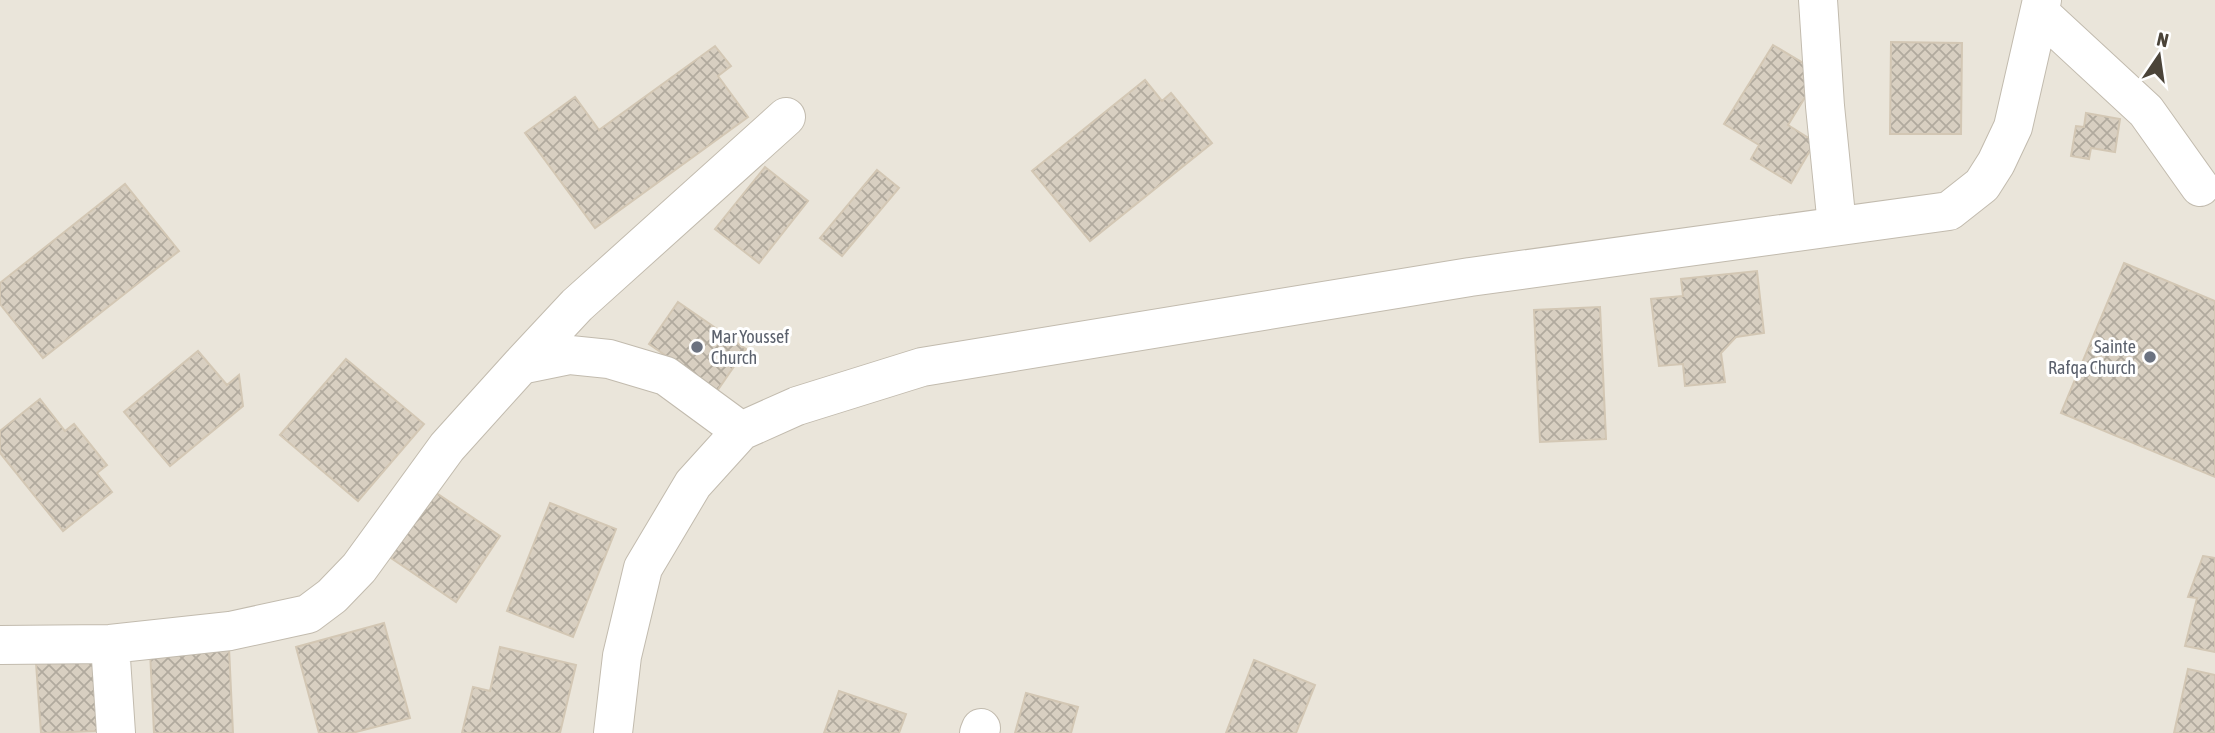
<svg xmlns="http://www.w3.org/2000/svg" width="2215" height="733" viewBox="0 0 2215 733" font-family="'Asap Condensed',sans-serif">
  <style>
    .residential { fill: #eae5da }
    .building { fill: url(#building-cross-hatch); stroke: #d3c7b4; stroke-width: 2 }
    .lines { fill: none; stroke-linecap: round; stroke-linejoin: round }
    .minor-casing { stroke: #c2bbae; stroke-width: 40 }
    .minor { stroke: #fff; stroke-width: 38 }
    .worship-dot { fill: #6b7280; stroke: #fff; stroke-width: 2.5 }
    .labels { text-anchor: middle; stroke-width: 6; stroke-linejoin: round; paint-order: stroke }
    .worship-label { font-size: 18px; fill: #5b616d; stroke: #fff; text-anchor: start }
  </style>
  <defs>
    <pattern id="building-cross-hatch" width="8" height="8" patternUnits="userSpaceOnUse" patternTransform="scale(1.75)"><rect width="8" height="8" fill="#d8cfc1"/><path d="M0 0l8 8M0 8l8-8" fill="none" stroke="#b1aa9e"/></pattern>
  </defs>
  <rect width="100%" height="100%" fill="#f6f3ec"/>
  <!-- residential -->
  <path class="residential" d="M 0,0 L 2215,0 L 2215,733 L 0,733 Z"/>
  <!-- building -->
  <path class="building" d="M 1891,42 L 1962,43 L 1961,134 L 1890,134 Z
    M 1773,45 L 1820,73 L 1788,125 L 1815,142 L 1791,183 L 1751,159 L 1759,145 L 1724,124 Z
    M 715,46 L 731,66 L 718,76 L 748,117 L 595,228 L 525,133 L 575,97 L 599,130 Z
    M 1145,80 L 1162,101 L 1171,93 L 1212,143 L 1090,241 L 1032,171 Z
    M 2086,113 L 2120,119 L 2115,152 L 2091,148 L 2089,159 L 2071,156 L 2076,126 L 2084,127 Z
    M 765,167 L 808,201 L 759,263 L 715,229 Z
    M 877,170 L 899,188 L 842,256 L 820,238 Z
    M 125,184 L 179,251 L 43,358 L 0,304 L 0,283 Z
    M 2124,263 L 2215,301 L 2215,477 L 2061,413 Z
    M 1757,271 L 1764,333 L 1736,337 L 1721,353 L 1725,382 L 1685,386 L 1683,364 L 1659,366 L 1651,299 L 1683,296 L 1681,279 Z
    M 678,302 L 746,349 L 717,391 L 649,344 Z
    M 1600,307 L 1606,439 L 1540,442 L 1534,310 Z
    M 198,351 L 227,385 L 239,375 L 243,406 L 170,466 L 124,412 Z
    M 346,359 L 424,424 L 358,501 L 280,435 Z
    M 40,399 L 65,431 L 74,424 L 107,465 L 97,473 L 112,492 L 63,531 L 0,453 L 0,431 Z
    M 432,490 L 500,536 L 456,602 L 388,556 Z
    M 550,503 L 616,529 L 573,637 L 507,611 Z
    M 2203,556 L 2215,558 L 2215,652 L 2185,646 L 2197,598 L 2188,597 Z
    M 384,623 L 410,718 L 352,733 L 319,733 L 296,647 Z
    M 500,647 L 576,665 L 560,733 L 462,733 L 473,687 L 490,691 Z
    M 229,648 L 233,733 L 154,733 L 150,651 Z
    M 94,659 L 99,731 L 41,733 L 36,663 Z
    M 1254,660 L 1315,685 L 1296,733 L 1226,733 Z
    M 2188,669 L 2215,675 L 2215,733 L 2174,733 Z
    M 839,691 L 906,714 L 899,733 L 824,733 Z
    M 1026,693 L 1078,707 L 1071,733 L 1015,733 Z"/>
  <g class="lines">
    <!-- minor casing -->
    <g class="minor-casing">
      <path id="minor" d="M 1818,0 L 1825,106 L 1837,226
        M 2040,13 L 2146,111 L 2200,187
        M 521,365 L 577,305 L 786,117
        M 110,644 L 116,733
        M 0,645 L 110,644 L 230,631 L 308,614 L 332,596 L 359,568 L 447,447 L 521,365 L 570,355 L 609,359 L 666,376 L 741,431
        M 613,733 L 622,656 L 643,568 L 693,484 L 741,431 L 797,406 L 922,367 L 1470,277 L 1949,211 L 1982,185 L 1996,163 L 2013,127 L 2042,0
        M 979,733 L 981,728"/>
    </g>
    <!-- minor -->
    <use href="#minor" class="minor"/>
  </g>
  <!-- markers -->
  <g class="worship-dot">
    <circle cx="697" cy="347" r="7"/>
    <circle cx="2150" cy="357" r="7"/>
  </g>
  <g class="labels">
    <!-- worship labels -->
    <g class="worship-label">
      <text x="711" y="343">Mar Youssef<tspan x="711" dy="21">Church</tspan></text>
      <text x="2136" y="353" text-anchor="end">Sainte<tspan x="2136" dy="21">Rafqa Church</tspan></text>
    </g>
  </g>
  <!-- north arrow -->
  <g transform="translate(2159 56) rotate(13)" stroke="#ffffff" stroke-width="5" paint-order="stroke">
  <path d="M0-5L12 26L0 18L-12 26Z" fill="#4b4439"/>
  <text y="-10" font-size="19" font-weight="bold" text-anchor="middle" fill="#4b4439">N</text>
  </g>
</svg>
